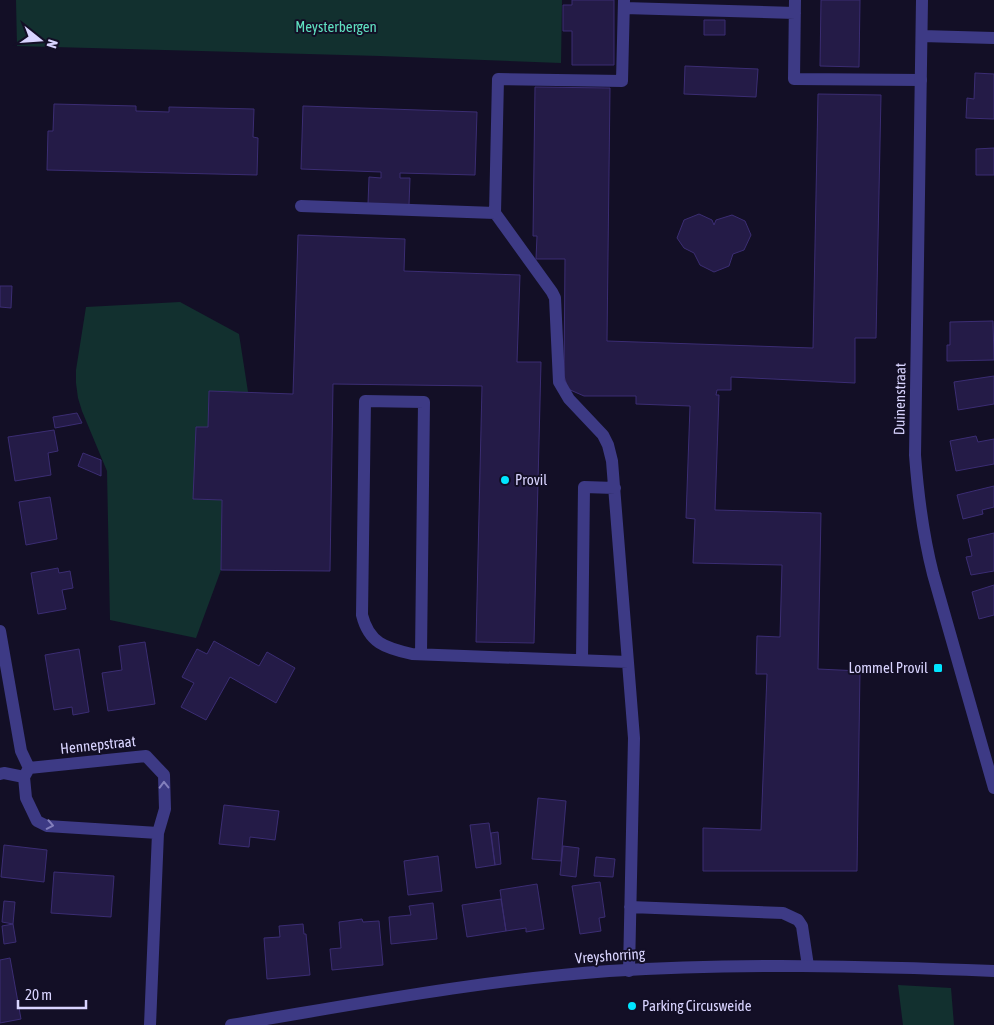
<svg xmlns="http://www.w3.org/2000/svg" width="994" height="1025" viewBox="0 0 994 1025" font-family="'Asap Condensed',sans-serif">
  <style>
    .green { fill: #12302f }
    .building { fill: #241b47; stroke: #3b2d73 }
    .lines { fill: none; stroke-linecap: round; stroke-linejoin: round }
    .lane { stroke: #3d3a85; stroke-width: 12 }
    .street { stroke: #3d3a85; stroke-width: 12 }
    .oneway { stroke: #837fbc }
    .poi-dot { fill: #00e5ff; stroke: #130f26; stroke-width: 2 }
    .labels { text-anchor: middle; stroke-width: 4; stroke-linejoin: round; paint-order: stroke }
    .park-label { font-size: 15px; fill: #5fe0c0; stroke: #130f26 }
    .street-label { font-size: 15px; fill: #d9d4ff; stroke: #130f26 }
    .poi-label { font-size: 15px; fill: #d9d4ff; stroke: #130f26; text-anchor: start }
  </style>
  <rect width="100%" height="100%" fill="#130f26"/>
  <!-- green -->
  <path class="green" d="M 16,0 L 562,0 L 561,63 L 380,56 L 17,46 Z
    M 180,302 L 239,334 L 248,392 L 209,391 L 208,427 L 196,427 L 194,499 L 222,500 L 221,570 L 196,638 L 110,620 L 107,471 L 82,411 L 78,398 L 76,383 L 76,370 L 86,307 Z
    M 898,985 L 951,988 L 954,1025 L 903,1025 Z"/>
  <!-- building -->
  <path class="building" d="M 572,0 L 614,0 L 614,65 L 572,65 L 572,31 L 563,31 L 563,5 L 572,5 Z
    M 821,0 L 860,0 L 859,67 L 820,66 Z
    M 704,20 L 725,20 L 725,35 L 704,35 Z
    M 685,66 L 758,69 L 756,97 L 684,94 Z
    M 975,73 L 994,74 L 994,119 L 966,118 L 967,98 L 974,99 Z
    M 535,87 L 610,88 L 607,341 L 813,348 L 818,94 L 881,95 L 876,338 L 855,338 L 855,383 L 731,377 L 731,390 L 717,390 L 716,395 L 719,395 L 715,510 L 821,513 L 818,669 L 860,671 L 857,871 L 703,871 L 703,828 L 761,830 L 767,674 L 756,674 L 757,636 L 780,637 L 782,565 L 693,563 L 695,519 L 686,518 L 690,406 L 636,404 L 636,396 L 584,396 L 568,389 L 564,376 L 565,259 L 536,259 L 537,236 L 533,236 Z
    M 54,104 L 136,106 L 136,111 L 169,112 L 169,107 L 254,109 L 253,137 L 258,138 L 257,175 L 47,170 L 48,131 L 53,131 Z
    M 303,106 L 477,112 L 475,175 L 400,173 L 400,178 L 410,178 L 409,205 L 368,204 L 369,177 L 381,178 L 381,172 L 301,169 Z
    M 994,148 L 994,175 L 976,175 L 976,149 Z
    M 699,214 L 712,220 L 714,225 L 716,220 L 732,215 L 745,221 L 751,235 L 744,250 L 733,254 L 729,266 L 714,272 L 700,265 L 694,253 L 684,248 L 677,238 L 684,220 Z
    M 298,235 L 405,239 L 404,271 L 520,275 L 517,362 L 541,362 L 534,643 L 476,642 L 482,386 L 333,384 L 330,571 L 221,570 L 222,500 L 193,499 L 196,427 L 208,427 L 209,391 L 293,394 Z
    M 0,286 L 12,286 L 11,308 L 0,307 Z
    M 993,321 L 994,360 L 947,361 L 947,345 L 950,345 L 950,322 Z
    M 994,376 L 994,404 L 958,410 L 954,382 Z
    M 77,413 L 82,423 L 55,428 L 53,417 Z
    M 54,430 L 58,451 L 48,453 L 51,475 L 15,481 L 8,437 Z
    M 976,436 L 978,442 L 994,439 L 994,464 L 956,471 L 950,441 Z
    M 83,453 L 101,460 L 101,476 L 78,466 Z
    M 994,486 L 994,507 L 982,510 L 983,514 L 963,519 L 957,495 Z
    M 50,497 L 57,539 L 26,545 L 19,502 Z
    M 994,533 L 994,571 L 971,575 L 966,557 L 972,556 L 968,539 Z
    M 58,568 L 59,573 L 70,571 L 73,588 L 62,590 L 66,609 L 38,614 L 31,573 Z
    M 994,585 L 994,615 L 979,619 L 972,592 Z
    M 214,641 L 259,666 L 267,652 L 295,668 L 276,703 L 230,677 L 206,720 L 181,707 L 194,683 L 182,677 L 197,649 L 207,654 Z
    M 145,642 L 155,704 L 108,711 L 102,673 L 122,670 L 119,646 Z
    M 79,649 L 89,712 L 73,715 L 72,707 L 54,710 L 45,655 Z
    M 538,798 L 566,801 L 561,861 L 532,859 Z
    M 224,805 L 279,811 L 275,840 L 250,837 L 249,847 L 219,844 Z
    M 489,823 L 495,865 L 476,868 L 470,825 Z
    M 498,832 L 501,864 L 495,865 L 491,833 Z
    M 4,845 L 47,850 L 44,882 L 1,877 Z
    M 563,846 L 579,848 L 576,877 L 560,875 Z
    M 438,856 L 442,891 L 408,895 L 404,861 Z
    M 596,857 L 615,859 L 613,877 L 594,876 Z
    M 54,872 L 114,876 L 111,917 L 51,913 Z
    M 600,882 L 605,917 L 599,918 L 601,931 L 580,934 L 572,886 Z
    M 537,884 L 544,929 L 526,932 L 526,928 L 506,931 L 500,890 Z
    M 501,899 L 506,931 L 467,937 L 462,905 Z
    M 4,901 L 15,902 L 13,924 L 2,922 Z
    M 433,903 L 437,939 L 391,944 L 389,917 L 411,915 L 409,906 Z
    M 362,919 L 363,922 L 379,921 L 383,965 L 332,970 L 330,949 L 341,948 L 339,922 Z
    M 13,924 L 16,942 L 4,944 L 2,926 Z
    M 303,924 L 304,934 L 306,934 L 310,975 L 267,979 L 264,938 L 280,937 L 279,926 Z
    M 10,958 L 21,1019 L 0,1023 L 0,960 Z"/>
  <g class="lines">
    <!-- lane -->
    <path class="lane" d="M 795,0 L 794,79 L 921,80
      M 624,8 L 795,13
      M 301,206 L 495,213 L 552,292 L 555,298 L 559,382 L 569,399 L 603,435 L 608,445 L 612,461 L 634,738 L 629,971
      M 495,213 L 498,79 L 622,81 L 624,0
      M 421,654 L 424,402 L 365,401 L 362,615 C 369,643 385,648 412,654 L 628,662
      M 582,660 L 584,487 L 615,488
      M 630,907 L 783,913 L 798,920 L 802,926 L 808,966"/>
    <!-- street -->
    <path class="street" d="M 922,0 L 915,455 C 918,495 923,535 933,574 L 994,788
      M 922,36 L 994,38
      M 0,631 L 21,751 L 29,768
      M 0,774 L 4,773 L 24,777
      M 150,1025 L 158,833 L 165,809 L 164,775 L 146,756 L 29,768 L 24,777 L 26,798 L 37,821 L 47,826 L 158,833
      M 231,1025 C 357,1004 482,980 609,971 C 737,963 866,966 994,971"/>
  </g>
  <!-- one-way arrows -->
  <defs><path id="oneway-chevron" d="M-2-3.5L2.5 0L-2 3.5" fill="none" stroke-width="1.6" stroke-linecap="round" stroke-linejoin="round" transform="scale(1.25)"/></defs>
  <g class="oneway">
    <use href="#oneway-chevron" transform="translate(164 785) rotate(-91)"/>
    <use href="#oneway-chevron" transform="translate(50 825) rotate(11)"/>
  </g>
  <!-- markers -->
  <g class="poi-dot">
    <circle cx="505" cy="480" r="5"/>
    <rect x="933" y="663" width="10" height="10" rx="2.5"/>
    <circle cx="632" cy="1006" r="5"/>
  </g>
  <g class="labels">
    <!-- park labels -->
    <g class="park-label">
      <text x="336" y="32">Meysterbergen</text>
    </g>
    <!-- street labels -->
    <g class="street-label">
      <text transform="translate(900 399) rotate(-89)" y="5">Duinenstraat</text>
      <text transform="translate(98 745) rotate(-6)" y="5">Hennepstraat</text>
      <text transform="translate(610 956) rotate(-4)" y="5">Vreyshorring</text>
    </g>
    <!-- poi labels -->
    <g class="poi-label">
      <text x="515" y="485">Provil</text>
      <text x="928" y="673" text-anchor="end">Lommel Provil</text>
      <text x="642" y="1011">Parking Circusweide</text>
    </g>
  </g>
  <!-- north arrow -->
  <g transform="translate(40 40) rotate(107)" stroke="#130f26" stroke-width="4" paint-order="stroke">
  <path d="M0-4L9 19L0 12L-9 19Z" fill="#d9d4ff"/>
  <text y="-8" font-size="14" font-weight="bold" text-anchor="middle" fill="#d9d4ff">N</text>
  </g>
  <!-- scale -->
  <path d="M18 1000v8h68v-8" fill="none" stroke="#d9d4ff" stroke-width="2.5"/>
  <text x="25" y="1000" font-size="15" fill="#d9d4ff" stroke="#130f26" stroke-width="4" paint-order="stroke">20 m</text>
</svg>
